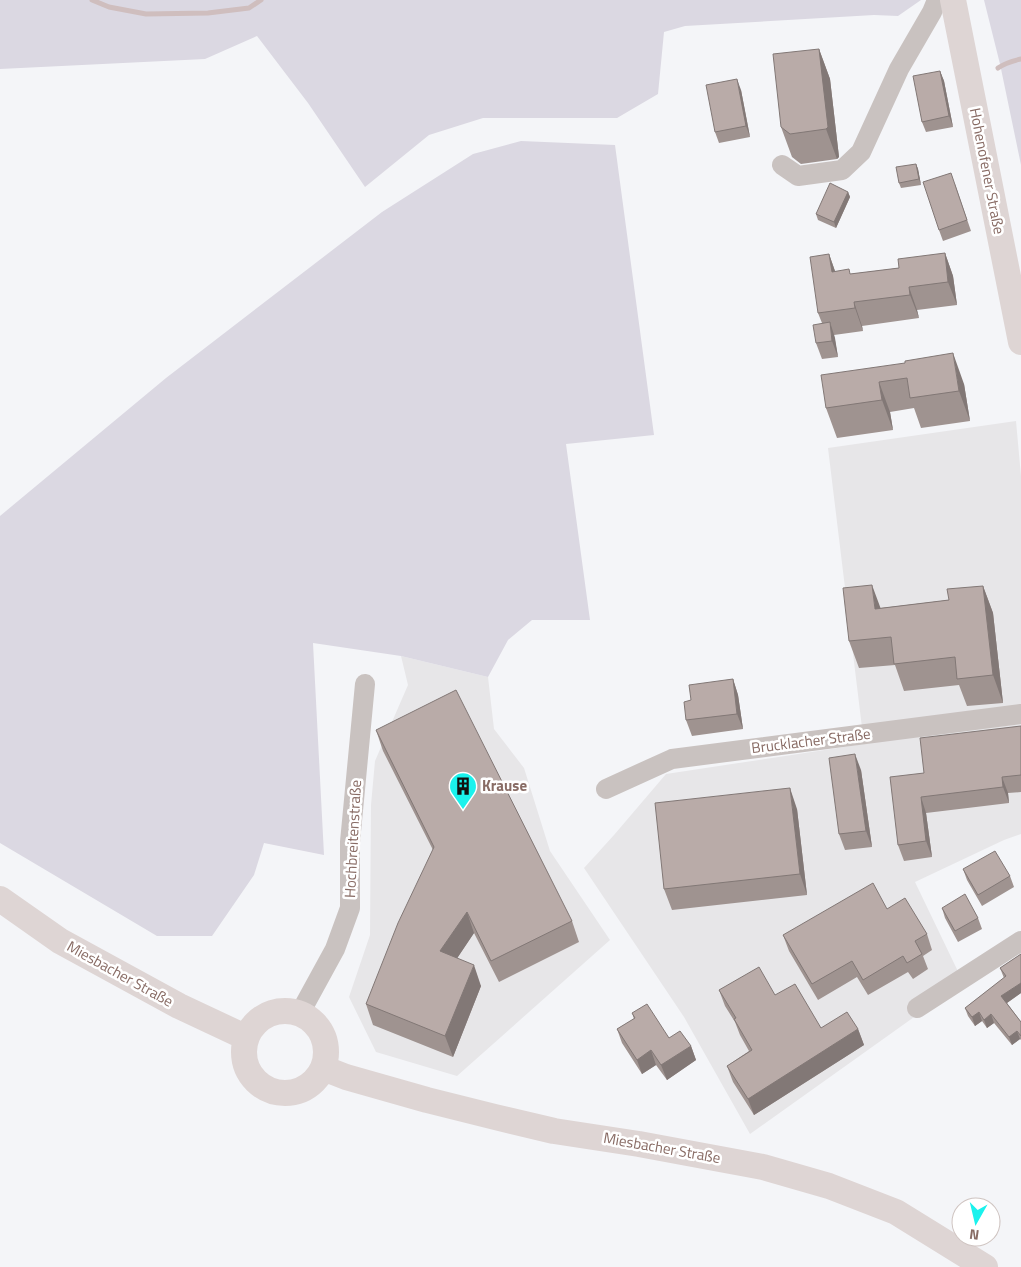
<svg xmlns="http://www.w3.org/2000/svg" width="1021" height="1267" viewBox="0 0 1021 1267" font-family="'Titillium Web',sans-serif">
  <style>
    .built { fill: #e7e6e8 }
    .green { fill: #dbd8e2 }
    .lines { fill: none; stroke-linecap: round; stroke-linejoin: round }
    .stream { stroke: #cfbebe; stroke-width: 5 }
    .minor { stroke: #c9c2c0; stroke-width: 20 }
    .major { stroke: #ded5d4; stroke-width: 26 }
    .wall { fill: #9f9390 }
    .shaded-wall { fill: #827876 }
    .building { fill: #b9aba8; stroke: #827876 }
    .labels { text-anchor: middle; stroke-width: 5; stroke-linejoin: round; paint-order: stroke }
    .street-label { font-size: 15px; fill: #886b64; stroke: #fff }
    .poi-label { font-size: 15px; font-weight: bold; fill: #886b64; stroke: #fff; text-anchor: start }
  </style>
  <rect width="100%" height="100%" fill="#f4f5f8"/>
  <!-- built -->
  <path class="built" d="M 1016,421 L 1021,476 L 1021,834 L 1004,840 L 915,882 L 965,986 L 931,1005 L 750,1134 L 684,1017 L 584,868 L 614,835 L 666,774 L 864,744 L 828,448 Z
    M 401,656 L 488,677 L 494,729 L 524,768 L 550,851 L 610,940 L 457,1076 L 376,1052 L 349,997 L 370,935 L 371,805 L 375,761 L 408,685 Z"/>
  <!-- green -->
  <path class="green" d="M 0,0 L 921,0 L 898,16 L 874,15 L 685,26 L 664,32 L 658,94 L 617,118 L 483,118 L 429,135 L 365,187 L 308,103 L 257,36 L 205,59 L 0,69 Z
    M 984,0 L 1021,0 L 1021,165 L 1000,64 Z
    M 521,141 L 615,145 L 654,435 L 566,444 L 590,620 L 532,620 L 508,640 L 488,677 L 401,656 L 313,643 L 324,855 L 264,843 L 254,875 L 212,936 L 157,936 L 0,843 L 0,516 L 166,378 L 382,212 L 473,154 Z"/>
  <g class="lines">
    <!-- stream -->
    <path class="stream" d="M 92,0 L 109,7 L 146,14 L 208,13 L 249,8 L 261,0
      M 998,68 C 1005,63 1012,61 1021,59"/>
    <!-- minor -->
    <path class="minor" d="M 782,165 L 798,176 L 842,170 L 861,152 L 899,69 L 932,12 L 937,0
      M 606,789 L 672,759 L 1021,714
      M 917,1008 L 1021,941
      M 300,1013 L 335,949 L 350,908 L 350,842 L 365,684"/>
    <!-- major -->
    <path class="major" d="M 953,0 L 1021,342
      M 0,899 L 60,941 L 179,1006 L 245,1037
      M244 1052a41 41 0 1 1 82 0a41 41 0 1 1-82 0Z
      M 323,1068 L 346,1077 L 427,1100 L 495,1117 L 554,1131 L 639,1144 L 763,1167 L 829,1186 L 896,1212 L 985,1267"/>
  </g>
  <!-- wall -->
  <path class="wall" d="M 819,49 L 830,79 L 839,157 L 837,159 L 801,164 L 792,157 L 781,127 Z
    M 940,71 L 944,81 L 953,127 L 926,132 L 922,122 Z
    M 741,90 L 750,137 L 719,143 L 715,132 Z
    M 916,164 L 918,169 L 921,185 L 901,188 L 899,183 Z
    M 955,184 L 971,231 L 943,241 L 939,230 Z
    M 848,192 L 850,197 L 836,228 L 818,220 L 816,214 Z
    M 945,253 L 953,276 L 957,305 L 917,310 L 919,318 L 862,326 L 863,331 L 834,335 L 838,357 L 822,359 L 816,343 L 822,323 L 818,313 L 829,254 L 835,271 L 851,274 L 899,268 Z
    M 905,363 L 964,384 L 970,421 L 921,428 L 914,408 L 890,412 L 893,430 L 837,438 L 826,408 Z
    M 983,586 L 993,613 L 1003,703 L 967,706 L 959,685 L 904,691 L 895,665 L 859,668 L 849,641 L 881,608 L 949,600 Z
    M 733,679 L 738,695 L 743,729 L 692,736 L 686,720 L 691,700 Z
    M 1021,726 L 1021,792 L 1008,793 L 1009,803 L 926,813 L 932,857 L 904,861 L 898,845 L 924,773 Z
    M 376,730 L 572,921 L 579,942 L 499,982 L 474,933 L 457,958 L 481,986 L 453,1057 L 373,1025 L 366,1004 L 433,850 L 383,751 Z
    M 861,770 L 872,847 L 845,850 L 839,834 Z
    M 797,809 L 807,895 L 672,910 L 664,889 Z
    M 963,869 L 1010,876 L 1014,887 L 982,906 L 967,880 Z
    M 942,908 L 978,918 L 982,929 L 958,942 L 945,918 Z
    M 887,909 L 927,934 L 932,950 L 923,956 L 928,969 L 913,979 L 908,972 L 868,995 L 857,977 L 818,1000 L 789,951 L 783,935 Z
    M 1021,954 L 1021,993 L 1007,1003 L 1021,1022 L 1021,1040 L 1020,1039 L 1012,1045 L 994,1023 L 987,1028 L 982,1021 L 975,1026 L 968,1016 L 965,1008 L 1004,978 L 1000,968 Z
    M 719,990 L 775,995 L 821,1028 L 858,1029 L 864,1045 L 754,1115 L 733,1082 L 727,1066 L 749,1051 L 740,1035 L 735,1022 L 725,1006 Z
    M 632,1013 L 669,1038 L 691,1046 L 696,1060 L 667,1080 L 656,1065 L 642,1074 L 622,1043 L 617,1029 L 634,1019 Z"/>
  <!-- shaded-wall -->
  <path class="shaded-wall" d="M 819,49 L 830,79 L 839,157 L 837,159 L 826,129 Z
    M 940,71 L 944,81 L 953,127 L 949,116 Z
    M 737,79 L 741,90 L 750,137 L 746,126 Z
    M 916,164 L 918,169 L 921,185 L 919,179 Z
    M 848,192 L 850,197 L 836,228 L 834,222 Z
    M 945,253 L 953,276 L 957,305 L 948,282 Z
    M 829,254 L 837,277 L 832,272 Z
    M 909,287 L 917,310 L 919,318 L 910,295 Z
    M 854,302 L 862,326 L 863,331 L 855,308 Z
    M 830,322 L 835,338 L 838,357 L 832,341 Z
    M 953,353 L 964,384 L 970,421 L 959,391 Z
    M 879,382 L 890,412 L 893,430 L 882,400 Z
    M 872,585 L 882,612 L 875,609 Z
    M 983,586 L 993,613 L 1003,703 L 993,675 Z
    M 733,679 L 738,695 L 743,729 L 737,714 Z
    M 855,754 L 861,770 L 872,847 L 866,831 Z
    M 1002,777 L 1008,793 L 1009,803 L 1003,787 Z
    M 790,788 L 797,809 L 807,895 L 800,874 Z
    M 921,797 L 926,813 L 932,857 L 926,841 Z
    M 467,912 L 474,933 L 448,972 L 440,951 Z
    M 474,965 L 481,986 L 453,1057 L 445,1036 Z
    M 1021,983 L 1021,993 L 1004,1005 L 1001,996 Z
    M 979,1012 L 982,1021 L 975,1026 L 972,1017 Z
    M 991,1014 L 994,1023 L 987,1028 L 984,1020 Z
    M 858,1029 L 864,1045 L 754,1115 L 748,1099 Z
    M 1017,1031 L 1020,1039 L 1012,1045 L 1009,1037 Z
    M 691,1046 L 696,1060 L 667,1080 L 661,1065 Z
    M 651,1050 L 656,1065 L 642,1074 L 637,1060 Z"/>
  <!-- building -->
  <path class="building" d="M 819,49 L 828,127 L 826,129 L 790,134 L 781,127 L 773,54 Z
    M 940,71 L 949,116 L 922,122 L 913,76 Z
    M 737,79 L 746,126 L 715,132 L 706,85 Z
    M 916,164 L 919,179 L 899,183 L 896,167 Z
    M 951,173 L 967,220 L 939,230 L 923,182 Z
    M 830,183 L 848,192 L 834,222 L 816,214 Z
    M 945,253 L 948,282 L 909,287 L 910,295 L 854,302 L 855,308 L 818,313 L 810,257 L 829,254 L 832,272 L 849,269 L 850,274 L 899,268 L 898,259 Z
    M 830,322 L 832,341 L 816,343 L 813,325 Z
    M 953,353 L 959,391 L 910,398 L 907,378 L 879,382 L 882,400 L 826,408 L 821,375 L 905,363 L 905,361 Z
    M 872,585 L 875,609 L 949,600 L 947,589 L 983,586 L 993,675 L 957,679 L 955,657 L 894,664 L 891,637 L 849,641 L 843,588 Z
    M 733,679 L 737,714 L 686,720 L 684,702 L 691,700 L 689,685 Z
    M 456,690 L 572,921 L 491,961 L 467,912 L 440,951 L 474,965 L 445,1036 L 366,1004 L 398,923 L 434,847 L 376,730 Z
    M 1021,726 L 1021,775 L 1002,777 L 1003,787 L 921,797 L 926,841 L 898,845 L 890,777 L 924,773 L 920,738 Z
    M 855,754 L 866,831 L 839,834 L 829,758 Z
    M 790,788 L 800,874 L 664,889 L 655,803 Z
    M 995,851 L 1010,876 L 978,895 L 963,869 Z
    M 873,883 L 887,909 L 905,898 L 927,934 L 915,941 L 922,954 L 907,963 L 903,956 L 863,980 L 852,961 L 812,984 L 783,935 Z
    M 965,894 L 978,918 L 955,931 L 942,908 Z
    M 1021,954 L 1021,983 L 1001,996 L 1021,1022 L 1021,1036 L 1017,1031 L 1009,1037 L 991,1014 L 984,1020 L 979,1012 L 972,1017 L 965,1008 L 1006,976 L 1000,968 Z
    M 759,967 L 775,995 L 795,984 L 821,1028 L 847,1012 L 858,1029 L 748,1099 L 727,1066 L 752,1050 L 734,1019 L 736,1018 L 719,990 Z
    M 647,1004 L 669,1038 L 680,1031 L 691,1046 L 661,1065 L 651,1050 L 637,1060 L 617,1029 L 635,1018 L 632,1013 Z"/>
  <!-- icons -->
  <defs>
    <g id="building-pin" transform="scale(1.4375)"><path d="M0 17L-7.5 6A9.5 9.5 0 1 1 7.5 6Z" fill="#1af2ed" stroke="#fff"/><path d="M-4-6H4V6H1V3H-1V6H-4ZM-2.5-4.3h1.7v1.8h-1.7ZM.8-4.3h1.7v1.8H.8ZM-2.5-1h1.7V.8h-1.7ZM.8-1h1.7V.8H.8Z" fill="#111"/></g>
  </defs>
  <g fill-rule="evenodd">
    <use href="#building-pin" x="463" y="786"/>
  </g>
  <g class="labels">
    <!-- street labels -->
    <g class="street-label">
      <text transform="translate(987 171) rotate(79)" y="5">Hohenofener Straße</text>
      <text transform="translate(811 741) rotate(-7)" y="5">Brucklacher Straße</text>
      <text transform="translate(353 839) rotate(-87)" y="5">Hochbreitenstraße</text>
      <text transform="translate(120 974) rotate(29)" y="5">Miesbacher Straße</text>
      <text transform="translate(662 1148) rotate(10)" y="5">Miesbacher Straße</text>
    </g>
    <!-- poi labels -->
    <g class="poi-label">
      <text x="482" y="791">Krause</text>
    </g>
  </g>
  <!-- north arrow -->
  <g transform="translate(976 1222) rotate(188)"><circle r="24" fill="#ffffff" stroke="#cfc4c1"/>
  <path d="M0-4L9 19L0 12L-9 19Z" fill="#1af2ed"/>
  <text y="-8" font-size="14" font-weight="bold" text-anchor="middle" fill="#886b64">N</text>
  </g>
</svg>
